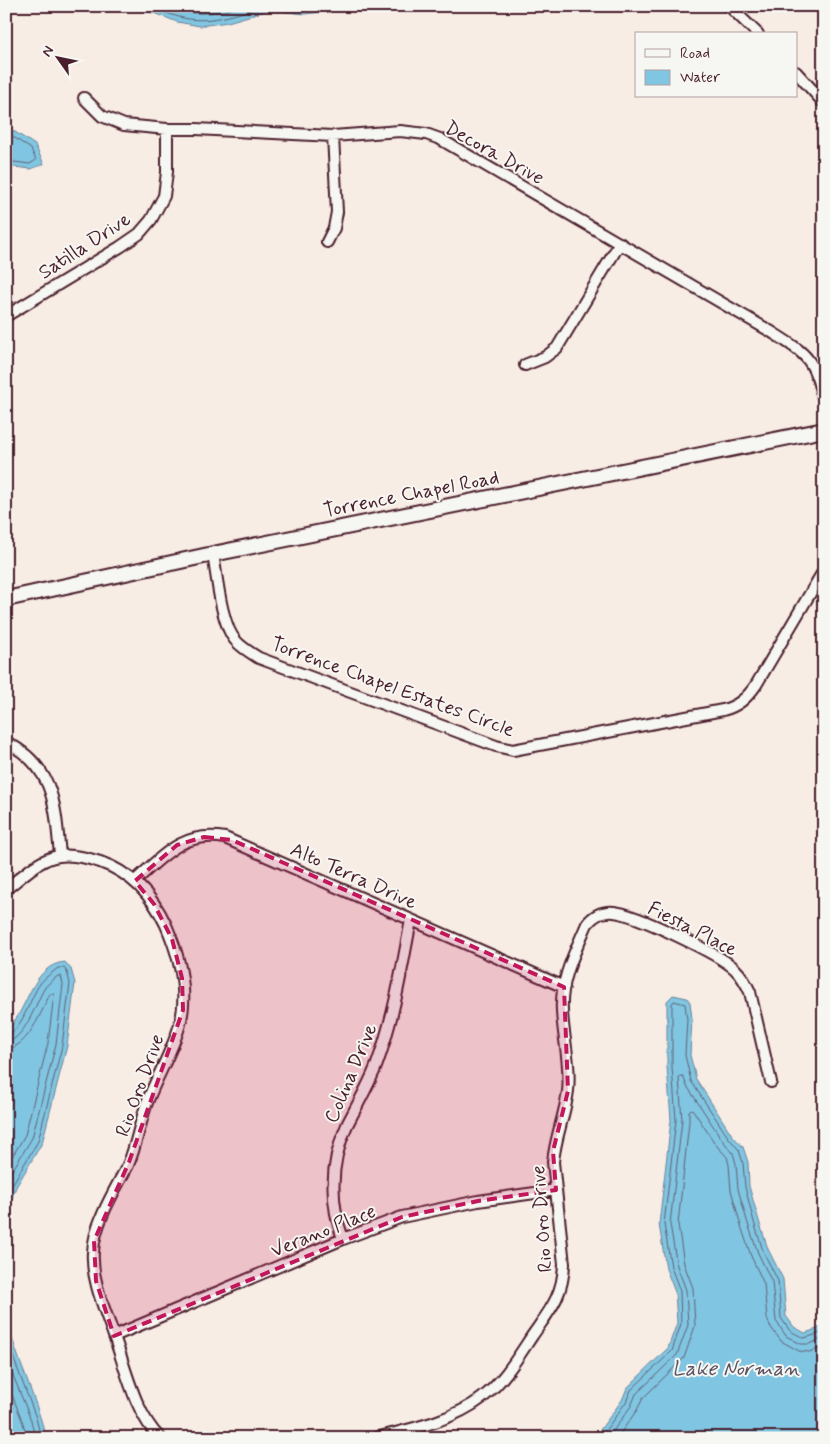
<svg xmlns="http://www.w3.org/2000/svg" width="830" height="1444" viewBox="0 0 830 1444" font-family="Mynerve,sans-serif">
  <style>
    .water { fill: #80c5e1; stroke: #6a8398 }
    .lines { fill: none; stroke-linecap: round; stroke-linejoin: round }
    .shore { stroke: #606174; stroke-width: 1 }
    .street-casing { stroke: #4a1f2b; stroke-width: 14 }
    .secondary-casing { stroke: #4a1f2b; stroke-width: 18 }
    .street { stroke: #f6f6f2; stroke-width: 10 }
    .secondary { stroke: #f6f6f2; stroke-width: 14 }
    .marked { fill: #c2185b; fill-opacity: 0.2; stroke: #c2185b; stroke-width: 4; stroke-dasharray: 10 6; stroke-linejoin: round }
    .labels { text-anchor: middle; stroke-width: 4; stroke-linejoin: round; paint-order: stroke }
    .street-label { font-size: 20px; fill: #4a1f2b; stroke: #f6f6f2 }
    .water-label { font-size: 21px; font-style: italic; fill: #5a5162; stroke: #f6f6f2 }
  </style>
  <rect width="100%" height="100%" fill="#f8ede5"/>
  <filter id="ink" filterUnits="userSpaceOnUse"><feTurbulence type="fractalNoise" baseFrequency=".02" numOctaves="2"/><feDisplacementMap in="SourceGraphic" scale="10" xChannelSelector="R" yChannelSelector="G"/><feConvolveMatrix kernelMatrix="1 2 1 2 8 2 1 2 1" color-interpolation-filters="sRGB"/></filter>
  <g filter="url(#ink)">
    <!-- water -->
    <path class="water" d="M 121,6 L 344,6 L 338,10 L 305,14 L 269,10 L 228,22 L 200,26 L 177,22 L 157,14 Z
      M 6,126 L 35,145 L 44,164 L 31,169 L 6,166 Z
      M 65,962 L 71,969 L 75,983 L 67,1046 L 42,1143 L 16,1187 L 6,1213 L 6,1033 C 11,1026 17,1018 21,1010 C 31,991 40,964 65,962 Z
      M 673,995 L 687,998 L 690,1002 L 692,1019 L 690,1055 L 696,1079 L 732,1135 L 743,1147 L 748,1162 L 749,1186 L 759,1221 L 768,1249 L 783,1279 L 786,1316 L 794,1327 L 805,1333 L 817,1329 L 824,1324 L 824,1438 L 594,1438 L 622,1400 L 627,1388 L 668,1348 L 677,1323 L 675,1292 L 666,1269 L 659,1224 L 671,1120 L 667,1067 L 667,1001 Z
      M 6,1316 C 16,1359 36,1396 46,1438 L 6,1438 Z"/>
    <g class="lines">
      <!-- shore -->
      <path class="shore" d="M 145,6 C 157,9 167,14 179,17 C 208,25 236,14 264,6
        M 168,6 C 193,17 216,14 242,6
        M 6,132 L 31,149 L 36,160 L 30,164 L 6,161
        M 6,1035 C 21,1034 31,995 40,984 C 44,978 52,973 58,968 L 64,968 L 67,972 L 70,983 L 62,1046 L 38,1141 L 12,1185 L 6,1199
        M 6,1042 C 24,1041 36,1003 44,989 C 47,984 53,980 58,976 L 61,976 L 63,984 L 56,1044 L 32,1138 L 6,1181
        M 6,1049 C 28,1048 41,1012 50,994 L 54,994 L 48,1043 L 25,1135 L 6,1167
        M 6,1338 L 36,1418 L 41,1438
        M 6,1358 L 31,1420 L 35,1438
        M 6,1379 L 23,1423 L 27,1438
        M 600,1438 L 626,1402 L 631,1390 L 672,1351 L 681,1324 L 680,1291 L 671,1267 L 664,1224 L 676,1120 L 672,1067 L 672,1004 L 674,1001 L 685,1004 L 687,1019 L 685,1055 L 691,1081 L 728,1137 L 739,1150 L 743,1163 L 745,1187 L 754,1222 L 763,1251 L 778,1281 L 781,1318 L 790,1331 L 804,1338 L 818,1334 L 824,1330
        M 608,1438 L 631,1406 L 636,1394 L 677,1355 L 688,1325 L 686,1290 L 677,1266 L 670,1224 L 682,1120 L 679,1078 L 680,1076 L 683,1076 L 687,1086 L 723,1141 L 733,1153 L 736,1164 L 738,1189 L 748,1224 L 758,1253 L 772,1282 L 776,1321 L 786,1336 L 801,1344 L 809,1344 L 824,1338
        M 617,1438 L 637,1410 L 643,1398 L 684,1358 L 695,1326 L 693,1288 L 684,1264 L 678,1224 L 689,1122 L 689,1111 L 691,1109 L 693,1110 L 716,1145 L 727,1157 L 729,1165 L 731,1190 L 741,1226 L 751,1256 L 764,1284 L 767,1318 L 770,1326 L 781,1341 L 799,1351 L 809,1352 L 824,1347"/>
      <!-- street casing -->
      <g class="street-casing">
        <path id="street" d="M 729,6 L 758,34
          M 796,72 L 824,103
          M 84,98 L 102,116 L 124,125 L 167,129 L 196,129 L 333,136 L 400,131 L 426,134 L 440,139 L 770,331 C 808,355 813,357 824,402
          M 327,242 L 334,228 L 337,212 L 333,136
          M 6,316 L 120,247 L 139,234 L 151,220 L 164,196 L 167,172 L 167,129
          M 525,365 L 545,357 L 557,348 L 620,243
          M 213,554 C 217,576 221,625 236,641 C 242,648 251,653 259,658 L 496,746 L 513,750 L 723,710 C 738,706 747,698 756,685 L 824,570
          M 6,742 C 55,767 55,805 60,855
          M 135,881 C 164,855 183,831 225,838 L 564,987
          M 6,889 C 42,860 53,846 100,862 C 132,873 152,895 166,925 C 179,955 189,990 180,1024 C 173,1050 158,1074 148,1100 C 140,1121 137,1144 128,1165 C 115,1190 94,1223 93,1252 C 91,1281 106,1312 115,1339 C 126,1370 136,1415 160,1438
          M 343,1239 C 329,1200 330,1163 347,1125 C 357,1105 369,1085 377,1064 C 394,1017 402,968 411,920
          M 114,1336 L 343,1239 L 402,1217 L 478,1201 L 556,1190
          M 375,1438 C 411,1429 452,1421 482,1398 C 503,1382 518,1357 532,1336 C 550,1310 563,1296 564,1264 L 553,1162 C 555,1138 565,1115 568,1091 C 571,1065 563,1037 562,1011 C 560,980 575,952 587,924 C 594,915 602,911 614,912 C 636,914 719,954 735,969 C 742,976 746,983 750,992 L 771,1082"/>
      </g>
      <!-- secondary casing -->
      <g class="secondary-casing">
        <path id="secondary" d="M 6,599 L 213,554 L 824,430"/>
      </g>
      <!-- street -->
      <use href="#street" class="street"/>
      <!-- secondary -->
      <use href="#secondary" class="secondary"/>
    </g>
  </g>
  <!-- marked area -->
  <path class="marked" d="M 204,837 L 232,840 L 564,987 L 568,1091 L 553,1151 L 556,1190 L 478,1201 L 402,1217 L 114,1336 L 96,1281 L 94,1241 L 129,1162 L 183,1010 L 182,978 L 172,939 L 154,904 L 135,881 L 177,845 Z"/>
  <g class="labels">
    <!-- street labels -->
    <g class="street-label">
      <text transform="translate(495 152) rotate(29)" y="7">Decora Drive</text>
      <text transform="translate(84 245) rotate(-33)" y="7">Satilla Drive</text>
      <text transform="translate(411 493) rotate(-11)" y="7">Torrence Chapel Road</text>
      <text transform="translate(393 686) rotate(20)" y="7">Torrence Chapel Estates Circle</text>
      <text transform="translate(354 875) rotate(24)" y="7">Alto Terra Drive</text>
      <text transform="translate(693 928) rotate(27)" y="7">Fiesta Place</text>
      <text transform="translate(350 1073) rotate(-67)" y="7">Colina Drive</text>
      <text transform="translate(139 1085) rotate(-70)" y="7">Rio Oro Drive</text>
      <text transform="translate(541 1219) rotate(-94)" y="7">Rio Oro Drive</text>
      <text transform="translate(323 1230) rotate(-22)" y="7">Verano Place</text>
    </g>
    <!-- water labels -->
    <g class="water-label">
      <text x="736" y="1375">Lake Norman</text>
    </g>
  </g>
  <!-- margin -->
  <rect width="830" height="1444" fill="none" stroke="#f6f6f2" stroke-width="25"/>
  <rect x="12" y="12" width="805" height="1419" fill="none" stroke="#4a1f2b" stroke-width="2" filter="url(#ink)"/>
  <!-- legend -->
  <rect x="635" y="32" width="162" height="65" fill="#f6f6f2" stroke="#b1a0a2"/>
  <rect x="645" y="49" width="25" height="8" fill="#f6f6f2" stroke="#b1a0a2"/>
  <text x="680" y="58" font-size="15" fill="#4a1f2b">Road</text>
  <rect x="645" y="70" width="25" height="15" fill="#80c5e1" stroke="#b1a0a2"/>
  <text x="680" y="82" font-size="15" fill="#4a1f2b">Water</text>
  <!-- north arrow -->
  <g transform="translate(58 58) rotate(303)" stroke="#f6f6f2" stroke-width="4" paint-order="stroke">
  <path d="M0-4L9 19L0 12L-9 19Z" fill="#4a1f2b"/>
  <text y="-8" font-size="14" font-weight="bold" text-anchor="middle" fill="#4a1f2b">N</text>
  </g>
</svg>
